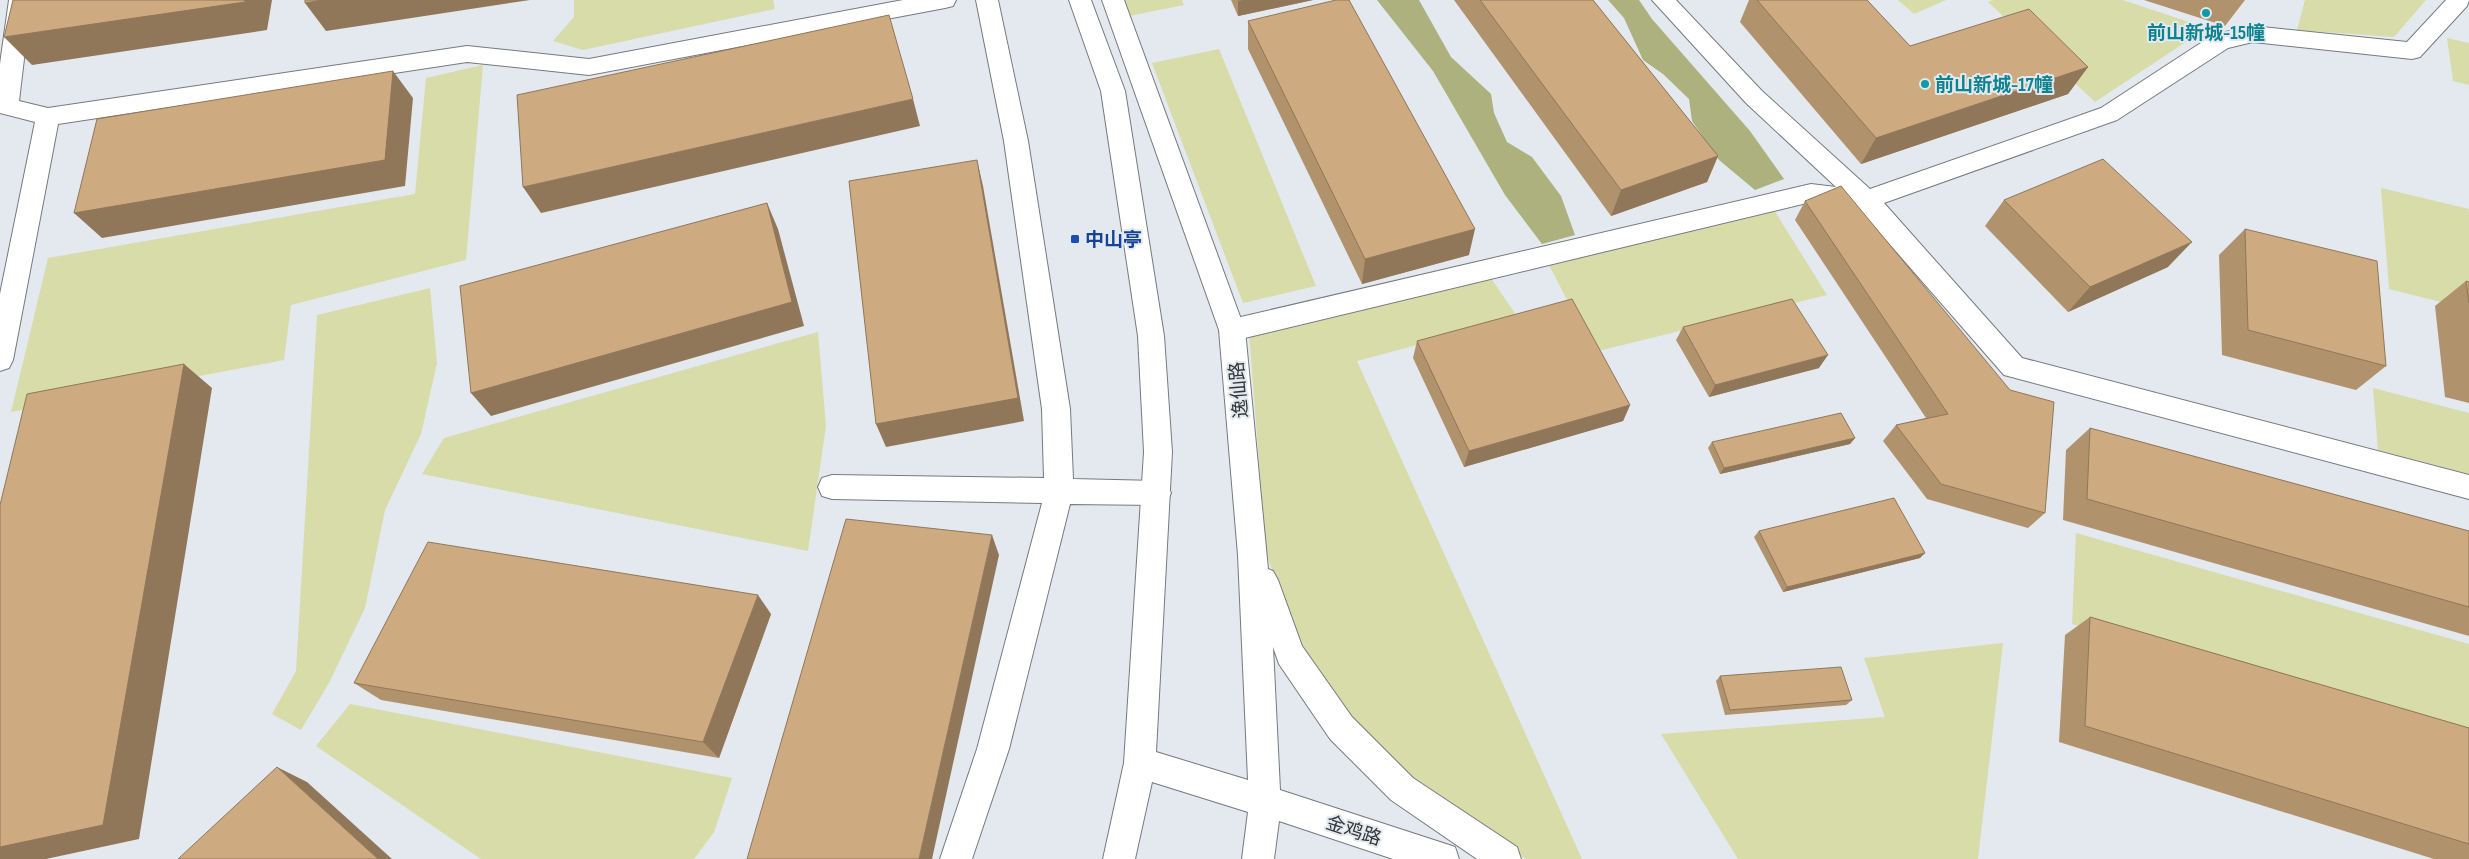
<svg xmlns="http://www.w3.org/2000/svg" width="2469" height="859" viewBox="0 0 2469 859" font-family="'Sofia Sans Condensed','Noto Sans SC',sans-serif">
  <style>
    .green { fill: #d7dca9 }
    .forest { fill: #acb17d }
    .lines { fill: none; stroke-linecap: round; stroke-linejoin: round }
    .lane-casing { stroke: #757a7f; stroke-width: 2 }
    .secondary-casing { stroke: #757a7f; stroke-width: 2 }
    .lane { fill: #fff; fill-rule: evenodd }
    .secondary { fill: #fff; fill-rule: evenodd }
    .wall { fill: #b0926d }
    .shaded-wall { fill: #907759 }
    .building { fill: #cdaa7f; stroke: #907759 }
    .culture-dot { fill: #0f9aa8; stroke: #e3e9ee; stroke-width: 2 }
    .transit-dot { fill: #1a4fb4; stroke: #e3e9ee; stroke-width: 2 }
    .labels { text-anchor: middle; stroke-width: 4; stroke-linejoin: round; paint-order: stroke }
    .culture-label { font-size: 19px; font-weight: bold; fill: #0d838f; stroke: #e3e9ee }
    .transit-label { font-size: 19px; font-weight: bold; fill: #164399; stroke: #e3e9ee; text-anchor: start }
    .street-label { font-size: 19px; fill: #333638; stroke: #e3e9ee }
  </style>
  <rect width="100%" height="100%" fill="#e3e9ee"/>
  <!-- green -->
  <path class="green" d="M 574,0 L 773,0 L 775,9 L 583,50 L 553,41 L 574,17 Z
    M 1123,0 L 1182,0 L 1184,5 L 1129,16 Z
    M 1898,0 L 1946,0 L 1914,14 Z
    M 1993,0 L 2123,0 L 2207,28 L 2095,102 L 1988,2 Z
    M 2305,0 L 2426,0 L 2394,37 L 2297,30 Z
    M 2447,38 L 2469,43 L 2469,85 L 2453,81 Z
    M 1219,49 L 1316,286 L 1243,303 L 1152,63 Z
    M 483,65 L 466,260 L 291,305 L 284,360 L 11,412 L 48,258 L 415,194 L 426,78 Z
    M 2381,188 L 2469,209 L 2469,309 L 2389,289 Z
    M 1774,210 L 1827,295 L 1594,352 L 1548,263 Z
    M 1489,275 L 1518,318 L 1357,361 L 1582,859 L 1526,859 L 1408,778 L 1350,720 L 1299,648 L 1266,552 L 1249,332 Z
    M 430,288 L 437,363 L 421,434 L 385,510 L 365,608 L 329,683 L 301,730 L 272,714 L 296,671 L 317,315 Z
    M 818,332 L 826,426 L 808,551 L 422,474 L 444,438 Z
    M 2373,388 L 2469,413 L 2469,474 L 2378,450 Z
    M 2076,533 L 2469,644 L 2469,740 L 2072,624 Z
    M 2003,643 L 1978,859 L 1738,859 L 1661,734 L 1885,717 L 1864,658 Z
    M 350,704 L 732,778 L 714,832 L 694,859 L 481,859 L 316,746 Z"/>
  <!-- forest -->
  <path class="forest" d="M 1377,0 L 1419,0 L 1451,57 L 1491,94 L 1494,113 L 1507,142 L 1532,157 L 1561,196 L 1575,235 L 1542,244 L 1505,195 L 1433,71 Z
    M 1608,0 L 1639,0 L 1652,19 L 1750,131 L 1784,179 L 1755,190 L 1719,160 L 1692,121 L 1689,99 L 1663,74 L 1643,60 L 1624,18 Z"/>
  <g class="lines">
    <!-- lane casing -->
    <g class="lane-casing">
      <path id="lane" d="M 9,0 L 31,0 L 19,101 L 48,108 L 467,46 L 589,59 L 903,0 L 956,0 L 953,6 L 945,8 L 589,75 L 467,62 L 58,124 L 13,360 L 9,368 L 0,371 L 0,294 L 35,122 L 0,113 L 0,64 Z
        M 976,0 L 998,0 L 1028,141 L 1070,409 L 1073,479 L 1157,481 L 1167,484 L 1171,493 L 1167,502 L 1157,505 L 1070,504 L 1009,749 L 972,859 L 940,859 L 977,749 L 1042,503 L 832,499 L 822,496 L 818,487 L 822,478 L 832,475 L 1044,478 L 1042,409 L 1004,141 Z
        M 1652,0 L 1676,0 L 1762,91 L 1870,189 L 2101,108 L 2213,35 L 2221,33 L 2253,26 L 2407,42 L 2446,0 L 2469,0 L 2467,6 L 2420,57 L 2412,59 L 2253,42 L 2228,48 L 2117,120 L 1884,203 L 2022,358 L 2469,475 L 2469,499 L 2004,375 L 1859,209 L 1811,202 L 1232,341 L 1223,338 L 1219,330 L 1223,322 L 1232,319 L 1811,184 L 1836,187 L 1746,103 Z"/>
    </g>
    <!-- secondary casing -->
    <g class="secondary-casing">
      <path id="secondary" d="M 1069,0 L 1091,0 L 1125,91 L 1164,336 L 1172,452 L 1156,752 L 1248,780 L 1238,555 L 1219,330 L 1102,0 L 1124,0 L 1245,330 L 1268,569 L 1273,571 L 1278,580 L 1302,646 L 1352,717 L 1413,778 L 1517,847 L 1521,859 L 1477,859 L 1391,800 L 1330,739 L 1279,664 L 1273,647 L 1280,790 L 1443,843 L 1455,847 L 1459,859 L 1393,859 L 1279,821 L 1274,859 L 1242,859 L 1248,812 L 1152,782 L 1135,859 L 1103,859 L 1124,763 L 1144,452 L 1138,336 L 1101,91 Z"/>
    </g>
    <!-- lane -->
    <use href="#lane" class="lane"/>
    <!-- secondary -->
    <use href="#secondary" class="secondary"/>
  </g>
  <!-- wall -->
  <path class="wall" d="M 1231,0 L 1313,0 L 1238,16 Z
    M 1454,0 L 1593,0 L 1718,156 L 1707,182 L 1611,216 Z
    M 1749,0 L 1867,0 L 1910,46 L 2088,67 L 2068,94 L 1861,164 L 1740,22 Z
    M 2144,0 L 2245,0 L 2225,26 Z
    M 1248,21 L 1469,255 L 1362,284 L 1248,49 Z
    M 2004,200 L 2168,267 L 2068,312 L 1985,226 Z
    M 1805,201 L 2045,513 L 2028,528 L 1927,499 L 1883,441 L 1896,425 L 1926,418 L 1795,220 Z
    M 2245,229 L 2386,366 L 2356,390 L 2222,355 L 2219,255 Z
    M 2466,281 L 2469,282 L 2469,403 L 2445,397 L 2435,306 Z
    M 1683,327 L 1819,368 L 1709,397 L 1676,340 Z
    M 1417,341 L 1630,405 L 1623,421 L 1464,467 L 1413,358 Z
    M 2090,428 L 2469,531 L 2469,636 L 2063,520 L 2066,450 Z
    M 1855,438 L 1850,444 L 1720,474 L 1708,448 L 1712,442 Z
    M 1759,531 L 1920,558 L 1783,592 L 1754,537 Z
    M 771,614 L 719,758 L 381,700 L 354,683 Z
    M 2090,617 L 2469,728 L 2469,859 L 2434,859 L 2059,742 L 2065,635 Z
    M 1720,676 L 1852,700 L 1846,705 L 1725,715 L 1716,681 Z"/>
  <!-- shaded-wall -->
  <path class="shaded-wall" d="M 245,0 L 272,0 L 267,30 L 32,65 L 4,37 Z
    M 322,0 L 530,0 L 326,31 L 305,3 Z
    M 1243,0 L 1313,0 L 1238,16 L 1238,1 Z
    M 2088,67 L 2068,94 L 1861,164 L 1876,138 Z
    M 393,71 L 413,98 L 405,186 L 102,238 L 74,213 Z
    M 913,99 L 920,126 L 541,213 L 523,187 Z
    M 1718,156 L 1707,182 L 1611,216 L 1621,190 Z
    M 977,160 L 983,186 L 1024,421 L 886,447 L 876,424 Z
    M 767,203 L 778,229 L 804,326 L 491,416 L 471,393 Z
    M 1475,229 L 1469,255 L 1362,284 L 1365,259 Z
    M 2192,242 L 2168,267 L 2068,312 L 2090,287 Z
    M 1828,355 L 1819,368 L 1709,397 L 1715,385 Z
    M 184,364 L 212,388 L 139,839 L 46,859 L 0,859 L 0,847 Z
    M 1630,405 L 1623,421 L 1464,467 L 1469,451 Z
    M 1855,438 L 1850,444 L 1720,474 L 1724,468 Z
    M 992,535 L 999,555 L 932,859 L 919,859 Z
    M 1925,553 L 1920,558 L 1783,592 L 1787,587 Z
    M 758,595 L 771,614 L 719,758 L 703,742 Z
    M 277,767 L 307,782 L 392,859 L 378,859 Z"/>
  <!-- building -->
  <path class="building" d="M 13,0 L 245,0 L 245,2 L 4,37 Z
    M 305,0 L 322,0 L 305,3 Z
    M 1336,0 L 1349,0 L 1475,229 L 1365,259 L 1248,21 Z
    M 1480,0 L 1593,0 L 1718,156 L 1621,190 Z
    M 1757,0 L 1867,0 L 1910,46 L 2029,9 L 2088,67 L 1876,138 Z
    M 889,15 L 913,99 L 523,187 L 517,95 Z
    M 393,71 L 385,160 L 74,213 L 97,119 Z
    M 2103,159 L 2192,242 L 2090,287 L 2004,200 Z
    M 977,160 L 1018,398 L 876,424 L 849,181 Z
    M 1841,186 L 2010,390 L 2054,402 L 2045,513 L 1941,484 L 1896,425 L 1948,414 L 1805,201 Z
    M 767,203 L 792,302 L 471,393 L 460,286 Z
    M 2245,229 L 2377,261 L 2386,366 L 2248,330 Z
    M 2466,281 L 2469,282 L 2469,303 Z
    M 1572,299 L 1630,405 L 1469,451 L 1417,341 Z
    M 1792,299 L 1828,355 L 1715,385 L 1683,327 Z
    M 184,364 L 103,825 L 0,847 L 0,505 L 27,394 Z
    M 1841,413 L 1855,438 L 1724,468 L 1712,442 Z
    M 2090,428 L 2469,531 L 2469,607 L 2087,499 Z
    M 1894,498 L 1925,553 L 1787,587 L 1759,531 Z
    M 846,519 L 992,535 L 919,859 L 747,859 Z
    M 428,542 L 758,595 L 703,742 L 354,683 Z
    M 2090,617 L 2469,728 L 2469,844 L 2085,726 Z
    M 1841,667 L 1852,700 L 1730,710 L 1720,676 Z
    M 277,767 L 378,859 L 178,859 Z"/>
  <!-- markers -->
  <g class="culture-dot">
    <circle cx="2206" cy="13" r="5"/>
    <circle cx="1925" cy="84" r="5"/>
  </g>
  <rect class="transit-dot" x="1070" y="234" width="10" height="10" rx="2.5"/>
  <g class="labels">
    <!-- culture labels -->
    <g class="culture-label">
      <text x="2206" y="39">前山新城-15幢</text>
      <text x="1935" y="91" text-anchor="start">前山新城-17幢</text>
    </g>
    <!-- transit labels -->
    <g class="transit-label">
      <text x="1085" y="246">中山亭</text>
    </g>
    <!-- street labels -->
    <g class="street-label">
      <text transform="translate(1238 390) rotate(-95)" y="7">逸仙路</text>
      <text transform="translate(1354 830) rotate(18)" y="7">金鸡路</text>
    </g>
  </g>
</svg>
